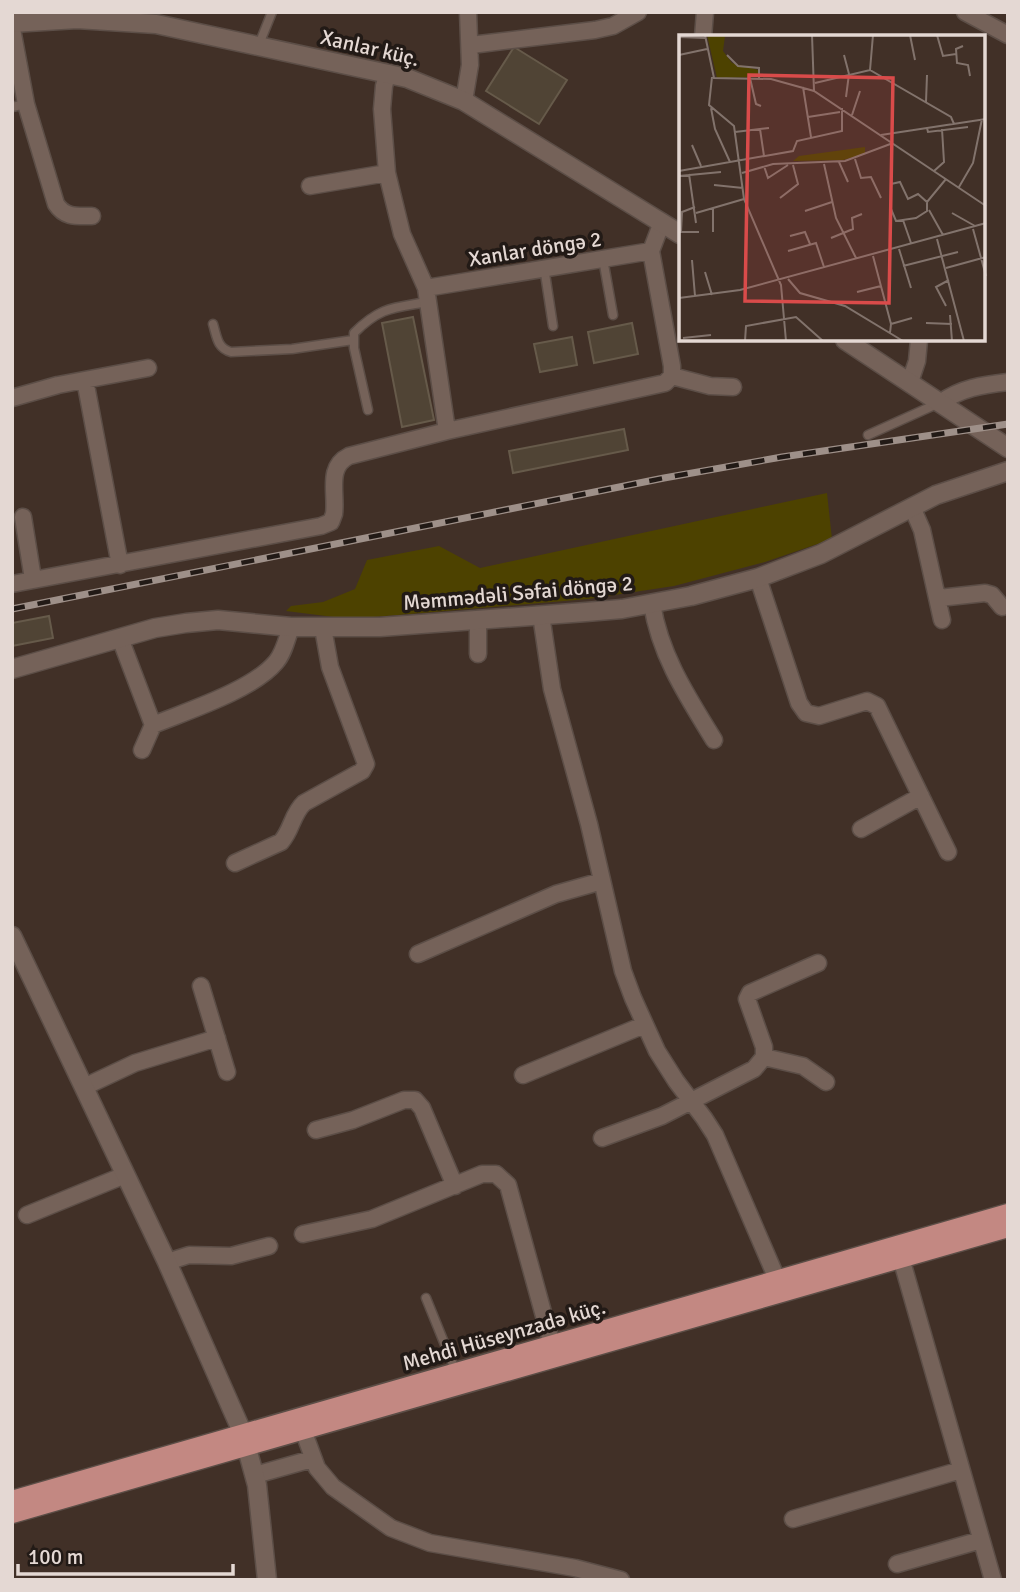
<svg xmlns="http://www.w3.org/2000/svg" width="1020" height="1592" viewBox="0 0 1020 1592" font-family="Signika,sans-serif">
  <style>
    .green { fill: #4d4200 }
    .building { fill: #504435; stroke: #665a4a; stroke-width: 2 }
    .lines { fill: none; stroke-linecap: round; stroke-linejoin: round }
    .service-casing { stroke: #5c4e47; stroke-width: 11 }
    .minor-casing { stroke: #5c4e47; stroke-width: 19 }
    .tertiary-casing { stroke: #5c4e47; stroke-width: 21 }
    .secondary-casing { stroke: #5c4e47; stroke-width: 21 }
    .primary-casing { stroke: #5c4e47; stroke-width: 21 }
    .service { stroke: #756259; stroke-width: 8 }
    .minor { stroke: #756259; stroke-width: 16 }
    .tertiary { stroke: #756259; stroke-width: 18 }
    .secondary { stroke: #756259; stroke-width: 18 }
    .primary { stroke: #c38882; stroke-width: 18 }
    .rail-casing { stroke: #9e9089; stroke-width: 7 }
    .rail { stroke: #221a16; stroke-width: 4.5; stroke-dasharray: 13; stroke-linecap: butt }
    .labels { text-anchor: middle; stroke-width: 7; stroke-linejoin: round; paint-order: stroke }
    .street-label { font-size: 21px; fill: #e4d8d3; stroke: #221a16 }
    .inset-road { fill: none; stroke: #82736c; stroke-width: 2 }
    .view { fill: #d94b4a; fill-opacity: 0.15; stroke: #d94b4a; stroke-width: 3.5 }
    .inset-edge { fill: none; stroke: #e4d8d3; stroke-width: 3.5 }
  </style>
  <rect width="100%" height="100%" fill="#413027"/>
  <!-- green -->
  <path class="green" d="M 827,493 L 832,539 L 765,562 L 674,586 L 588,599 L 350,619 L 286,611 L 291,606 L 323,602 L 355,589 L 367,560 L 439,546 L 480,568 Z"/>
  <!-- building -->
  <path class="building" d="M 514,47 L 567,80 L 539,124 L 486,91 Z
    M 413,317 L 434,420 L 402,427 L 382,323 Z
    M 632,323 L 638,354 L 594,363 L 588,332 Z
    M 572,337 L 577,365 L 540,372 L 534,344 Z
    M 624,429 L 628,450 L 513,473 L 509,451 Z
    M 49,616 L 53,638 L 12,646 L 12,623 Z"/>
  <g class="lines">
    <!-- service casing -->
    <g class="service-casing">
      <path id="service" d="M 258,47 L 272,12
        M 12,107 L 26,104
        M 603,259 L 613,315
        M 544,267 L 553,326
        M 213,324 C 217,337 217,348 231,352 L 292,349 L 353,340
        M 368,410 L 354,348 L 354,333 C 380,307 393,308 427,302
        M 868,435 L 939,403
        M 426,1298 L 456,1372"/>
    </g>
    <!-- minor casing -->
    <g class="minor-casing">
      <path id="minor" d="M 965,12 L 1008,35
        M 12,29 L 26,104 L 56,204 C 65,218 77,216 92,216
        M 703,37 L 705,12
        M 471,45 L 595,30 L 613,26 L 638,12
        M 388,73 L 384,86 L 382,109 L 387,173 L 402,234 L 426,288 L 447,431
        M 464,101 L 470,65 L 468,12
        M 310,186 L 387,173
        M 426,288 L 651,251
        M 672,376 L 710,386 L 733,387
        M 85,380 L 120,565
        M 910,382 L 917,361 L 919,340
        M 12,398 L 58,385 L 148,368
        M 940,403 C 961,388 982,385 1008,382
        M 912,507 L 922,530 L 942,620
        M 23,517 L 33,579
        M 758,578 L 799,703 L 806,713 L 819,716 L 867,701 L 877,706 L 948,852
        M 12,584 L 321,526 L 331,522 L 334,514 C 337,494 326,467 349,456 L 447,431 L 665,383 L 672,376 L 672,366 L 651,251 L 662,222
        M 939,598 L 985,593 L 992,595 L 1002,607
        M 652,604 C 660,655 687,696 714,740
        M 541,615 L 552,689 L 589,824 L 623,971 L 633,998 L 657,1051 L 676,1081 L 704,1118 L 715,1135 L 777,1279
        M 478,619 L 478,654
        M 120,638 L 153,725 C 187,711 253,690 276,662 C 284,653 287,638 291,627
        M 142,750 L 153,725
        M 861,829 L 921,796
        M 235,863 L 281,842 C 292,830 292,814 304,803 L 362,771 L 366,764 L 330,667 L 323,628
        M 418,954 L 556,894 L 602,881
        M 201,986 L 227,1072
        M 764,1057 L 803,1066 L 826,1082
        M 523,1075 L 644,1025
        M 84,1087 L 135,1063 L 217,1038
        M 316,1130 L 353,1120 L 404,1100 L 415,1100 L 422,1108 L 455,1186
        M 602,1138 L 662,1116 L 754,1069 L 764,1057 L 764,1047 L 747,999 L 750,993 L 818,963
        M 27,1215 L 125,1175
        M 303,1234 L 372,1219 L 482,1174 L 496,1174 L 508,1185 L 552,1345
        M 901,1258 L 993,1580
        M 167,1262 L 189,1255 L 231,1256 L 269,1246
        M 303,1430 L 317,1468 L 333,1487 L 391,1528 L 430,1543 L 575,1568 L 621,1580
        M 255,1475 L 312,1459
        M 793,1519 L 961,1470
        M 897,1564 L 981,1540"/>
    </g>
    <!-- tertiary casing -->
    <g class="tertiary-casing">
      <path id="tertiary" d="M 12,669 L 155,628 L 186,623 L 218,620 L 291,627 L 380,627 L 586,612 L 622,609 L 691,596 L 758,578 L 821,554 L 936,495 L 1008,471
        M 12,936 L 167,1262 L 243,1434 L 257,1485 L 267,1580"/>
    </g>
    <!-- secondary casing -->
    <g class="secondary-casing">
      <path id="secondary" d="M 12,23 L 77,19 L 156,24 L 407,78 L 464,101 L 680,234
        M 845,340 L 1008,448"/>
    </g>
    <!-- primary casing -->
    <g class="primary-casing">
      <path id="primary" d="M 12,1500 L 1008,1213
        M 12,1514 L 1008,1228"/>
    </g>
    <!-- service -->
    <use href="#service" class="service"/>
    <!-- minor -->
    <use href="#minor" class="minor"/>
    <!-- tertiary -->
    <use href="#tertiary" class="tertiary"/>
    <!-- secondary -->
    <use href="#secondary" class="secondary"/>
    <!-- primary -->
    <use href="#primary" class="primary"/>
    <!-- rail casing -->
    <g class="rail-casing">
      <path id="rail" d="M 12,609 L 664,478 L 782,457 L 1008,424"/>
    </g>
    <!-- rail -->
    <use href="#rail" class="rail"/>
  </g>
  <g class="labels">
    <!-- street labels -->
    <g class="street-label">
      <text transform="translate(370 48) rotate(13)" y="7">Xanlar küç.</text>
      <text transform="translate(535 249) rotate(-9)" y="7">Xanlar döngə 2</text>
      <text transform="translate(518 593) rotate(-5)" y="7">Məmmədəli Səfai döngə 2</text>
      <text transform="translate(504 1335) rotate(-16)" y="7">Mehdi Hüseynzadə küç.</text>
    </g>
  </g>
  <!-- overview -->
  <g transform="translate(679 35)">
    <rect width="306" height="306" fill="#413027"/>
    <path d="M 28,0 L 46,1 L 44,16 L 53,28 L 79,35 L 79,42 L 38,43 ZM 186,112 L 186,119 L 164,125 L 114,126 L 120,121 Z" fill="#4d4200"/>
    <path class="inset-road" d="M 26,0 L 35,43 L 92,44 L 135,56 L 307,171M 51,0 L 77,0M 133,0 L 135,56M 231,0 L 236,25M 258,0 L 264,21 L 277,19M 0,2 L 26,3M 284,11 L 277,14 L 278,28 L 289,30 L 291,41M 0,20 L 28,14M 48,20 L 59,31 L 80,33 L 80,43M 165,20 L 170,39 L 167,62M 191,35 L 194,0M 33,42 L 30,70 L 55,91 L 65,164 L 102,250 L 107,306M 71,43 L 77,69 L 82,71M 136,48 L 191,35 L 272,82 L 275,89M 124,52 L 132,102M 247,67 L 248,40M 32,73 L 36,94 L 51,127M 173,80 L 181,56M 129,82 L 161,77M 248,93 L 249,97 L 289,92M 81,94 L 85,121M 56,97 L 90,93M 202,100 L 307,84M 13,110 L 22,131M 176,124 L 182,143 L 192,142 L 202,163M 160,127 L 169,147M 145,129 L 157,183 L 177,223M 85,131 L 89,143 L 109,130M 0,136 L 114,116 L 118,106 L 163,96 L 163,73M 255,136 L 265,127 L 263,94M 63,138 L 94,129 L 166,126 L 214,108M 10,139 L 17,188M 0,141 L 42,137M 212,149 L 221,147 L 229,164 L 239,159 L 248,167 L 267,144M 35,150 L 64,153M 280,152 L 294,128 L 303,84M 101,163 L 119,149 L 114,130M 16,172 L 3,177 L 2,197 L 20,197M 34,173 L 34,197M 212,174 L 217,186 L 237,183 L 248,176 L 248,167M 250,175 L 264,200M 126,176 L 153,167M 17,178 L 65,164M 273,178 L 296,191M 224,185 L 232,208M 294,194 L 307,241M 111,201 L 126,197 L 131,209M 152,203 L 174,194 L 173,183 L 183,179M 258,204 L 285,306M 220,214 L 232,253M 109,216 L 137,208 L 145,232M 194,221 L 212,289 L 211,298M 13,225 L 16,261M 224,231 L 279,217M 267,233 L 307,222M 26,237 L 33,260M 109,244 L 121,258 L 166,271 L 224,306M 178,257 L 202,251M 0,263 L 61,255 L 307,188M 267,271 L 257,252 L 270,245M 271,280 L 273,306M 247,288 L 273,289M 212,289 L 233,283M 4,303 L 32,300M 66,306 L 67,291 L 117,282 L 144,306"/>
    <path class="view" d="M 70,40 L 214,43 L 210,268 L 66,266 Z"/>
    <rect width="306" height="306" class="inset-edge"/>
  </g>
  <!-- border -->
  <rect width="1020" height="1592" fill="none" stroke="#e4d8d3" stroke-width="28"/>
  <!-- scale -->
  <path d="M18 1564v10h215v-10" fill="none" stroke="#e4d8d3" stroke-width="3.5"/>
  <text x="28" y="1564" font-size="21" fill="#e4d8d3" stroke="#221a16" stroke-width="5" paint-order="stroke">100 m</text>
</svg>
